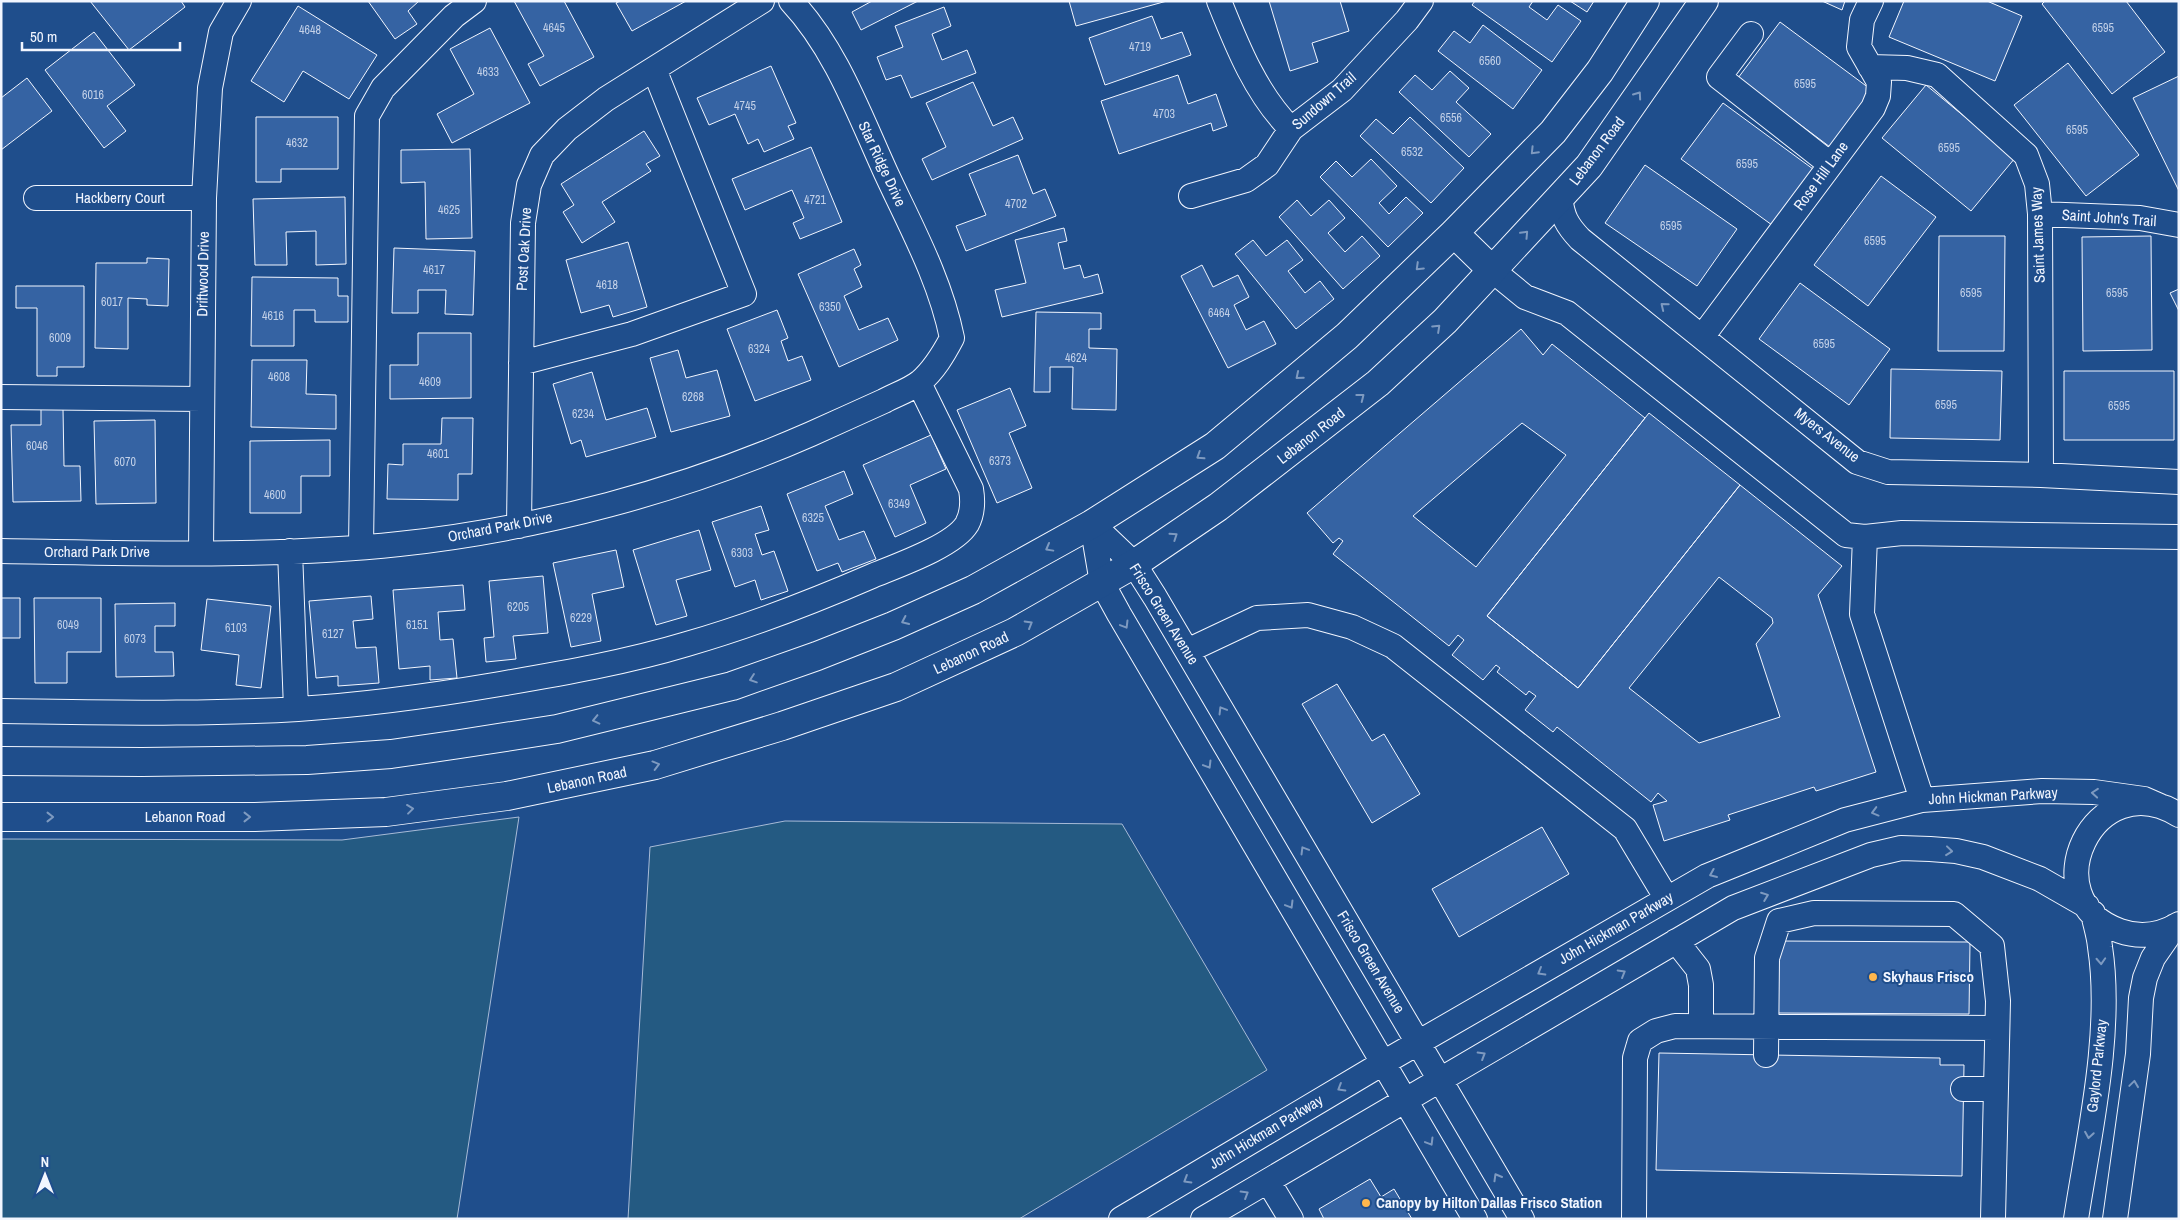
<svg xmlns="http://www.w3.org/2000/svg" width="2180" height="1220" viewBox="0 0 2180 1220" font-family="'Archivo Narrow',sans-serif">
  <style>
    .green { fill: #245a82; stroke: #a8bbd7 }
    .building { fill: #3563a3; stroke: #f2f6ff; fill-rule: evenodd }
    .lines { fill: none; stroke-linecap: round; stroke-linejoin: round }
    .minor-casing { stroke: #f2f6ff; stroke-width: 26 }
    .major-casing { stroke: #f2f6ff; stroke-width: 30 }
    .minor { stroke: #1f4e8c; stroke-width: 24 }
    .major { stroke: #1f4e8c; stroke-width: 28 }
    .oneway { stroke: #7e9ac0 }
    .poi-dot { fill: #ffb74d; stroke: #1f4e8c; stroke-width: 2 }
    .labels { text-anchor: middle; stroke-width: 4; stroke-linejoin: round; paint-order: stroke }
    .number-label { font-size: 12px; fill: #c3d1e8 }
    .street-label { font-size: 15px; fill: #f2f6ff; stroke: #1f4e8c }
    .poi-label { font-size: 15px; font-weight: bold; fill: #f2f6ff; stroke: #1f4e8c; text-anchor: start }
  </style>
  <rect width="100%" height="100%" fill="#1f4e8c"/>
  <!-- green -->
  <path class="green" d="M 519,817 L 457,1219 L 1,1219 L 1,839 L 342,840 Z
    M 785,821 L 1122,824 L 1267,1070 L 1019,1219 L 628,1219 L 650,847 Z"/>
  <!-- building -->
  <path class="building" d="M 90,1 L 181,1 L 185,7 L 129,50 Z
    M 368,1 L 419,1 L 408,11 L 417,24 L 395,39 Z
    M 514,1 L 564,1 L 594,57 L 540,86 L 528,64 L 544,56 Z
    M 620,1 L 686,1 L 632,31 L 616,3 Z
    M 872,1 L 918,1 L 861,30 L 852,12 Z
    M 1069,1 L 1167,1 L 1076,26 Z
    M 1269,1 L 1340,1 L 1349,31 L 1312,43 L 1318,62 L 1290,71 Z
    M 1475,1 L 1533,1 L 1529,7 L 1547,20 L 1558,5 L 1581,21 L 1552,62 L 1472,5 Z
    M 1570,1 L 1594,1 L 1587,12 Z
    M 1822,1 L 1845,1 L 1842,10 Z
    M 1904,1 L 1987,1 L 2022,16 L 1995,81 L 1889,37 Z
    M 2045,1 L 2126,1 L 2165,52 L 2112,94 L 2042,4 Z
    M 298,6 L 377,55 L 349,99 L 303,71 L 284,102 L 251,81 Z
    M 944,7 L 951,26 L 932,34 L 942,60 L 967,50 L 976,73 L 911,98 L 901,75 L 886,80 L 877,57 L 903,47 L 895,26 Z
    M 1152,16 L 1161,39 L 1182,32 L 1191,55 L 1105,85 L 1089,38 Z
    M 1780,22 L 1873,91 L 1830,147 L 1738,78 Z
    M 1483,25 L 1542,70 L 1513,109 L 1438,51 L 1454,31 L 1470,43 Z
    M 490,28 L 530,103 L 452,143 L 437,114 L 474,94 L 450,49 Z
    M 94,32 L 135,85 L 107,106 L 126,131 L 104,148 L 45,70 Z
    M 2068,63 L 2139,155 L 2086,196 L 2014,105 Z
    M 771,66 L 796,123 L 788,126 L 794,139 L 764,152 L 758,139 L 748,144 L 735,114 L 709,125 L 697,98 Z
    M 1450,71 L 1469,88 L 1456,102 L 1491,134 L 1469,157 L 1399,92 L 1415,75 L 1432,90 Z
    M 1178,75 L 1188,104 L 1216,94 L 1227,126 L 1213,131 L 1211,123 L 1119,154 L 1101,101 Z
    M 2179,76 L 2179,191 L 2133,98 Z
    M 27,78 L 52,111 L 1,150 L 1,98 Z
    M 973,82 L 993,126 L 1013,117 L 1023,139 L 932,180 L 922,159 L 946,147 L 926,103 Z
    M 1926,85 L 2015,158 L 1971,211 L 1882,138 Z
    M 1723,103 L 1813,169 L 1772,225 L 1681,159 Z
    M 256,117 L 338,117 L 338,169 L 281,169 L 281,182 L 256,182 Z
    M 1410,117 L 1464,168 L 1431,203 L 1360,136 L 1376,119 L 1393,134 Z
    M 644,131 L 660,156 L 646,164 L 651,171 L 602,202 L 615,222 L 582,243 L 563,212 L 574,205 L 561,184 Z
    M 811,147 L 842,222 L 800,239 L 793,223 L 804,218 L 792,190 L 745,210 L 732,179 Z
    M 470,149 L 472,238 L 426,239 L 425,182 L 401,183 L 401,150 Z
    M 1018,155 L 1033,194 L 1045,189 L 1056,216 L 966,251 L 956,226 L 986,215 L 969,174 Z
    M 1371,159 L 1397,186 L 1379,203 L 1389,214 L 1406,197 L 1423,213 L 1388,247 L 1320,177 L 1336,161 L 1352,177 Z
    M 1645,165 L 1737,229 L 1697,286 L 1605,223 Z
    M 1881,176 L 1936,217 L 1868,306 L 1814,265 Z
    M 345,197 L 346,264 L 316,265 L 316,231 L 286,232 L 287,265 L 255,265 L 253,199 Z
    M 1297,200 L 1311,216 L 1329,200 L 1345,218 L 1328,233 L 1345,252 L 1362,236 L 1380,256 L 1343,289 L 1279,217 Z
    M 1064,228 L 1067,241 L 1058,243 L 1064,269 L 1080,265 L 1084,278 L 1098,274 L 1103,293 L 1002,317 L 995,290 L 1026,283 L 1015,240 Z
    M 1939,236 L 2005,236 L 2004,351 L 1938,351 Z
    M 2151,236 L 2152,350 L 2083,351 L 2082,237 Z
    M 1253,240 L 1266,256 L 1287,240 L 1303,260 L 1288,271 L 1305,293 L 1320,281 L 1334,299 L 1296,329 L 1235,254 Z
    M 628,242 L 647,307 L 613,317 L 609,305 L 581,313 L 566,260 Z
    M 394,248 L 475,251 L 473,315 L 445,314 L 446,290 L 418,290 L 418,313 L 392,313 Z
    M 854,249 L 861,265 L 854,269 L 862,287 L 844,296 L 859,330 L 888,318 L 898,340 L 839,367 L 798,274 Z
    M 147,258 L 169,259 L 168,306 L 147,305 L 147,299 L 128,298 L 128,349 L 95,348 L 96,263 L 147,263 Z
    M 1202,265 L 1213,287 L 1238,275 L 1249,297 L 1234,305 L 1246,330 L 1264,321 L 1276,344 L 1228,368 L 1181,276 Z
    M 252,277 L 338,278 L 338,296 L 348,296 L 348,322 L 315,322 L 315,310 L 294,310 L 294,346 L 251,346 Z
    M 1800,283 L 1890,349 L 1849,405 L 1759,339 Z
    M 16,286 L 84,286 L 84,367 L 57,367 L 57,376 L 37,376 L 37,308 L 16,308 Z
    M 2179,289 L 2179,311 L 2170,293 Z
    M 777,310 L 788,338 L 781,341 L 788,361 L 802,356 L 811,380 L 755,401 L 727,329 Z
    M 1036,312 L 1101,313 L 1101,329 L 1089,329 L 1089,348 L 1117,349 L 1116,410 L 1072,409 L 1073,367 L 1050,367 L 1050,392 L 1034,392 Z
    M 1521,329 L 1543,355 L 1552,344 L 1645,418 L 1487,616 L 1578,688 L 1740,485 L 1842,566 L 1818,595 L 1876,772 L 1816,791 L 1814,787 L 1728,815 L 1730,820 L 1664,841 L 1653,805 L 1667,801 L 1658,793 L 1651,802 L 1557,727 L 1553,732 L 1525,710 L 1536,696 L 1529,691 L 1526,695 L 1497,672 L 1500,668 L 1496,665 L 1483,680 L 1452,655 L 1464,640 L 1458,635 L 1449,646 L 1333,554 L 1343,541 L 1339,538 L 1333,543 L 1307,513 ZM 1522,423 L 1566,455 L 1476,567 L 1413,516 ZM 1719,577 L 1772,618 L 1773,623 L 1756,644 L 1780,717 L 1699,743 L 1629,688 Z
    M 418,333 L 471,333 L 471,398 L 390,399 L 390,365 L 418,365 Z
    M 678,350 L 686,378 L 717,370 L 730,416 L 671,432 L 650,358 Z
    M 252,360 L 307,360 L 306,394 L 336,395 L 336,429 L 251,427 Z
    M 1891,369 L 2002,371 L 2000,440 L 1890,438 Z
    M 2064,371 L 2174,371 L 2174,440 L 2064,440 Z
    M 592,372 L 606,420 L 647,408 L 656,437 L 586,457 L 581,440 L 571,444 L 553,384 Z
    M 1010,388 L 1026,426 L 1009,433 L 1032,488 L 997,503 L 957,410 Z
    M 41,409 L 63,409 L 64,466 L 80,466 L 81,501 L 13,502 L 11,425 L 41,425 Z
    M 1649,413 L 1740,485 L 1578,688 L 1487,616 Z
    M 442,418 L 473,418 L 472,474 L 458,474 L 458,500 L 387,499 L 388,464 L 403,465 L 403,444 L 441,444 Z
    M 155,420 L 156,503 L 96,504 L 94,421 Z
    M 931,435 L 946,469 L 910,485 L 926,523 L 895,537 L 863,465 Z
    M 330,440 L 330,476 L 301,476 L 301,513 L 250,513 L 250,441 Z
    M 844,471 L 853,494 L 825,506 L 839,540 L 864,531 L 876,559 L 842,572 L 838,563 L 817,571 L 787,494 Z
    M 761,506 L 769,530 L 755,534 L 762,555 L 774,551 L 788,591 L 761,600 L 755,580 L 735,587 L 712,522 Z
    M 699,530 L 711,570 L 676,580 L 687,616 L 656,625 L 633,550 Z
    M 616,550 L 624,587 L 592,594 L 601,641 L 571,647 L 553,563 Z
    M 543,576 L 548,633 L 513,636 L 516,659 L 486,662 L 484,638 L 494,637 L 489,581 Z
    M 463,585 L 465,610 L 438,612 L 440,640 L 453,639 L 457,678 L 430,680 L 430,666 L 399,669 L 393,590 Z
    M 371,596 L 373,619 L 353,621 L 356,648 L 376,647 L 379,683 L 338,686 L 338,676 L 316,678 L 309,601 Z
    M 1,598 L 20,598 L 20,638 L 1,638 Z
    M 34,598 L 101,598 L 101,652 L 67,652 L 67,683 L 35,683 Z
    M 207,599 L 271,606 L 261,688 L 236,685 L 239,655 L 201,650 Z
    M 175,603 L 175,626 L 155,626 L 155,652 L 173,652 L 174,676 L 116,677 L 115,604 Z
    M 1337,684 L 1372,741 L 1384,734 L 1420,794 L 1372,823 L 1302,704 Z
    M 1542,827 L 1569,874 L 1459,937 L 1432,889 Z
    M 1776,941 L 1970,942 L 1969,1014 L 1776,1013 Z
    M 1659,1053 L 1940,1058 L 1940,1065 L 1964,1065 L 1962,1176 L 1656,1170 Z
    M 1370,1179 L 1381,1197 L 1394,1189 L 1412,1219 L 1324,1219 L 1319,1209 Z"/>
  <g class="lines">
    <!-- minor casing -->
    <g class="minor-casing">
      <path id="minor" d="M 1219,1 C 1237,46 1256,94 1291,129
        M 1751,34 L 1719,77 L 1830,164
        M 1870,67 L 1907,68 L 1937,75 L 2026,155 L 2037,184 L 2040,214 L 2041,475
        M 1191,196 L 1246,180 L 1267,165 L 1291,129 L 1342,90 L 1407,20 L 1421,1
        M 36,198 L 204,198
        M 1560,198 C 1563,217 1566,224 1580,239 L 1857,462 L 1888,472 L 2041,475 L 2179,482
        M 2040,214 L 2140,218 L 2179,225
        M 1492,270 L 1525,297 L 1567,313 L 1846,535 L 1865,537 L 1862,614 L 1922,800
        M 1702,337 L 1873,108 L 1878,96 L 1879,82 L 1859,47 L 1862,20 L 1871,1
        M 521,363 L 632,334 L 744,294 L 654,69
        M 1,397 L 202,399
        M 1092,524 L 1134,564 L 1155,597 L 1522,1219
        M 1092,524 L 1102,583 L 1119,614 L 1475,1219
        M 519,526 L 523,223 L 529,185 L 542,155 L 567,129 L 606,99 L 762,1
        M 1865,537 L 1902,533 L 2179,537
        M 361,547 L 367,116 L 383,88 L 454,16 L 474,1
        M 1,551 C 133,553 267,558 399,544 C 539,529 681,491 811,434 C 835,423 860,412 884,401 C 895,395 910,390 920,382 C 934,370 943,355 952,338 C 940,279 911,227 886,173 C 859,114 836,49 791,1
        M 290,551 L 296,709
        M 201,553 L 204,198 L 210,88 L 221,32 L 239,1
        M 1187,651 L 1257,618 L 1308,615 L 1352,627 L 1393,646 L 1625,829 L 1667,899
        M 1,711 C 100,712 199,715 298,709 C 363,705 429,696 494,685 C 558,674 624,663 687,644 C 750,626 812,602 872,576 C 896,566 954,546 967,524 C 973,513 973,501 971,489 L 919,383
        M 2179,815 C 2094,762 2030,900 2120,931 C 2140,938 2161,935 2179,924
        M 1676,941 L 1698,969 L 1701,985 L 1701,1026
        M 1766,1055 L 1767,958 L 1779,921 L 1814,913 L 1954,914 L 1992,946 L 1998,1001 L 1993,1219
        M 1963,1089 L 1996,1089
        M 1268,1181 L 1291,1219
        M 1121,1219 L 1383,1063 L 1707,876 L 1845,820 L 1922,800 L 2042,791 L 2094,792 L 2144,799 L 2160,806
        M 1203,1219 L 1733,908 L 1871,855 L 1901,848 L 1930,849 L 1956,851 L 1983,857 L 2040,879 L 2087,906
        M 1634,1219 L 1635,1058 L 1640,1041 L 1656,1031 L 1675,1026 L 1997,1028
        M 2076,1219 C 2089,1135 2113,1031 2100,947 C 2099,935 2095,924 2093,913
        M 2115,1219 L 2138,1054 L 2141,998 L 2145,978 L 2153,958 L 2175,926"/>
    </g>
    <!-- major casing -->
    <g class="major-casing">
      <path id="major" d="M 1454,233 L 1492,270
        M 1,761 L 142,762 L 307,760 L 391,754 L 460,744 L 557,729 L 732,686 L 817,656 L 893,626 L 973,590 L 1092,524 L 1215,446 L 1347,336 L 1454,233 L 1553,132 L 1600,71 L 1645,1
        M 1,817 L 255,817 L 386,812 L 507,796 L 655,765 L 782,726 L 896,687 L 1015,632 L 1134,564 L 1218,507 L 1378,383 L 1445,321 L 1589,166 L 1704,1"/>
    </g>
    <!-- minor -->
    <use href="#minor" class="minor"/>
    <!-- major -->
    <use href="#major" class="major"/>
  </g>
  <!-- one-way arrows -->
  <defs><path id="oneway-chevron" d="M-2-3.5L2.5 0L-2 3.5" fill="none" stroke-width="1.6" stroke-linecap="round" stroke-linejoin="round" transform="scale(1.25)"/></defs>
  <g class="oneway">
    <use href="#oneway-chevron" transform="translate(1638 95) rotate(-55)"/>
    <use href="#oneway-chevron" transform="translate(1534 151) rotate(134)"/>
    <use href="#oneway-chevron" transform="translate(1525 234) rotate(-47)"/>
    <use href="#oneway-chevron" transform="translate(1419 267) rotate(136)"/>
    <use href="#oneway-chevron" transform="translate(1664 306) rotate(-141)"/>
    <use href="#oneway-chevron" transform="translate(1437 328) rotate(-43)"/>
    <use href="#oneway-chevron" transform="translate(1299 376) rotate(140)"/>
    <use href="#oneway-chevron" transform="translate(1361 397) rotate(-38)"/>
    <use href="#oneway-chevron" transform="translate(1200 456) rotate(147)"/>
    <use href="#oneway-chevron" transform="translate(1174 536) rotate(-34)"/>
    <use href="#oneway-chevron" transform="translate(1049 548) rotate(151)"/>
    <use href="#oneway-chevron" transform="translate(905 621) rotate(155)"/>
    <use href="#oneway-chevron" transform="translate(1029 624) rotate(-30)"/>
    <use href="#oneway-chevron" transform="translate(1125 625) rotate(59)"/>
    <use href="#oneway-chevron" transform="translate(753 679) rotate(161)"/>
    <use href="#oneway-chevron" transform="translate(1222 710) rotate(-121)"/>
    <use href="#oneway-chevron" transform="translate(596 720) rotate(167)"/>
    <use href="#oneway-chevron" transform="translate(656 765) rotate(-15)"/>
    <use href="#oneway-chevron" transform="translate(1208 765) rotate(59)"/>
    <use href="#oneway-chevron" transform="translate(2095 793) rotate(-175)"/>
    <use href="#oneway-chevron" transform="translate(410 809) rotate(-7)"/>
    <use href="#oneway-chevron" transform="translate(1875 812) rotate(165)"/>
    <use href="#oneway-chevron" transform="translate(50 817)"/>
    <use href="#oneway-chevron" transform="translate(247 817)"/>
    <use href="#oneway-chevron" transform="translate(1304 850) rotate(-121)"/>
    <use href="#oneway-chevron" transform="translate(1949 851) rotate(6)"/>
    <use href="#oneway-chevron" transform="translate(1713 874) rotate(157)"/>
    <use href="#oneway-chevron" transform="translate(1765 896) rotate(-21)"/>
    <use href="#oneway-chevron" transform="translate(1290 905) rotate(59)"/>
    <use href="#oneway-chevron" transform="translate(2101 961) rotate(87)"/>
    <use href="#oneway-chevron" transform="translate(1541 972) rotate(150)"/>
    <use href="#oneway-chevron" transform="translate(1622 973) rotate(-30)"/>
    <use href="#oneway-chevron" transform="translate(1482 1055) rotate(-31)"/>
    <use href="#oneway-chevron" transform="translate(2134 1084) rotate(-82)"/>
    <use href="#oneway-chevron" transform="translate(1341 1088) rotate(149)"/>
    <use href="#oneway-chevron" transform="translate(2089 1135) rotate(99)"/>
    <use href="#oneway-chevron" transform="translate(1430 1142) rotate(59)"/>
    <use href="#oneway-chevron" transform="translate(1497 1177) rotate(-120)"/>
    <use href="#oneway-chevron" transform="translate(1187 1180) rotate(149)"/>
    <use href="#oneway-chevron" transform="translate(1245 1194) rotate(-31)"/>
  </g>
  <!-- markers -->
  <g class="poi-dot">
    <circle cx="1873" cy="977" r="5"/>
    <circle cx="1366" cy="1203" r="5"/>
  </g>
  <g class="labels">
    <!-- number labels -->
    <g class="number-label">
      <text x="554" y="32">4645</text>
      <text x="2103" y="32">6595</text>
      <text x="310" y="34">4648</text>
      <text x="1140" y="51">4719</text>
      <text x="1490" y="65">6560</text>
      <text x="488" y="76">4633</text>
      <text x="1805" y="88">6595</text>
      <text x="93" y="99">6016</text>
      <text x="745" y="110">4745</text>
      <text x="1164" y="118">4703</text>
      <text x="1451" y="122">6556</text>
      <text x="2077" y="134">6595</text>
      <text x="297" y="147">4632</text>
      <text x="1949" y="152">6595</text>
      <text x="1412" y="156">6532</text>
      <text x="1747" y="168">6595</text>
      <text x="815" y="204">4721</text>
      <text x="1016" y="208">4702</text>
      <text x="449" y="214">4625</text>
      <text x="1671" y="230">6595</text>
      <text x="1875" y="245">6595</text>
      <text x="434" y="274">4617</text>
      <text x="607" y="289">4618</text>
      <text x="1971" y="297">6595</text>
      <text x="2117" y="297">6595</text>
      <text x="112" y="306">6017</text>
      <text x="830" y="311">6350</text>
      <text x="1219" y="317">6464</text>
      <text x="273" y="320">4616</text>
      <text x="60" y="342">6009</text>
      <text x="1824" y="348">6595</text>
      <text x="759" y="353">6324</text>
      <text x="1076" y="362">4624</text>
      <text x="279" y="381">4608</text>
      <text x="430" y="386">4609</text>
      <text x="693" y="401">6268</text>
      <text x="1946" y="409">6595</text>
      <text x="2119" y="410">6595</text>
      <text x="583" y="418">6234</text>
      <text x="37" y="450">6046</text>
      <text x="438" y="458">4601</text>
      <text x="1000" y="465">6373</text>
      <text x="125" y="466">6070</text>
      <text x="275" y="499">4600</text>
      <text x="899" y="508">6349</text>
      <text x="813" y="522">6325</text>
      <text x="742" y="557">6303</text>
      <text x="518" y="611">6205</text>
      <text x="581" y="622">6229</text>
      <text x="68" y="629">6049</text>
      <text x="417" y="629">6151</text>
      <text x="236" y="632">6103</text>
      <text x="333" y="638">6127</text>
      <text x="135" y="643">6073</text>
    </g>
    <!-- street labels -->
    <g class="street-label">
      <text transform="translate(1324 101) rotate(-41)" y="5">Sundown Trail</text>
      <text transform="translate(1597 151) rotate(-53)" y="5">Lebanon Road</text>
      <text transform="translate(882 164) rotate(65)" y="5">Star Ridge Drive</text>
      <text transform="translate(1821 176) rotate(-54)" y="5">Rose Hill Lane</text>
      <text x="120" y="203">Hackberry Court</text>
      <text transform="translate(2109 218) rotate(4)" y="5">Saint John's Trail</text>
      <text transform="translate(2038 235) rotate(-92)" y="5">Saint James Way</text>
      <text transform="translate(524 249) rotate(-87)" y="5">Post Oak Drive</text>
      <text transform="translate(203 274) rotate(-89)" y="5">Driftwood Drive</text>
      <text transform="translate(1827 435) rotate(38)" y="5">Myers Avenue</text>
      <text transform="translate(1311 436) rotate(-38)" y="5">Lebanon Road</text>
      <text transform="translate(500 527) rotate(-11)" y="5">Orchard Park Drive</text>
      <text x="97" y="557">Orchard Park Drive</text>
      <text transform="translate(1164 614) rotate(58)" y="5">Frisco Green Avenue</text>
      <text transform="translate(971 653) rotate(-25)" y="5">Lebanon Road</text>
      <text transform="translate(587 780) rotate(-12)" y="5">Lebanon Road</text>
      <text transform="translate(1993 796) rotate(-3)" y="5">John Hickman Parkway</text>
      <text x="185" y="822">Lebanon Road</text>
      <text transform="translate(1616 928) rotate(-30)" y="5">John Hickman Parkway</text>
      <text transform="translate(1371 962) rotate(59)" y="5">Frisco Green Avenue</text>
      <text transform="translate(2097 1066) rotate(-84)" y="5">Gaylord Parkway</text>
      <text transform="translate(1266 1132) rotate(-31)" y="5">John Hickman Parkway</text>
    </g>
    <!-- poi labels -->
    <g class="poi-label">
      <text x="1883" y="982">Skyhaus Frisco</text>
      <text x="1376" y="1208">Canopy by Hilton Dallas Frisco Station</text>
    </g>
  </g>
  <!-- border -->
  <rect width="2180" height="1220" fill="none" stroke="#f2f6ff" stroke-width="5"/>
  <!-- north arrow -->
  <g transform="translate(45 1175)" stroke="#1f4e8c" stroke-width="4" paint-order="stroke">
  <path d="M0-4L9 19L0 12L-9 19Z" fill="#f2f6ff"/>
  <text y="-8" font-size="14" font-weight="bold" text-anchor="middle" fill="#f2f6ff">N</text>
  </g>
  <!-- scale -->
  <path d="M22 42v8h158v-8" fill="none" stroke="#f2f6ff" stroke-width="2.5"/>
  <text x="30" y="42" font-size="15" fill="#f2f6ff" stroke="#1f4e8c" stroke-width="4" paint-order="stroke">50 m</text>
</svg>
